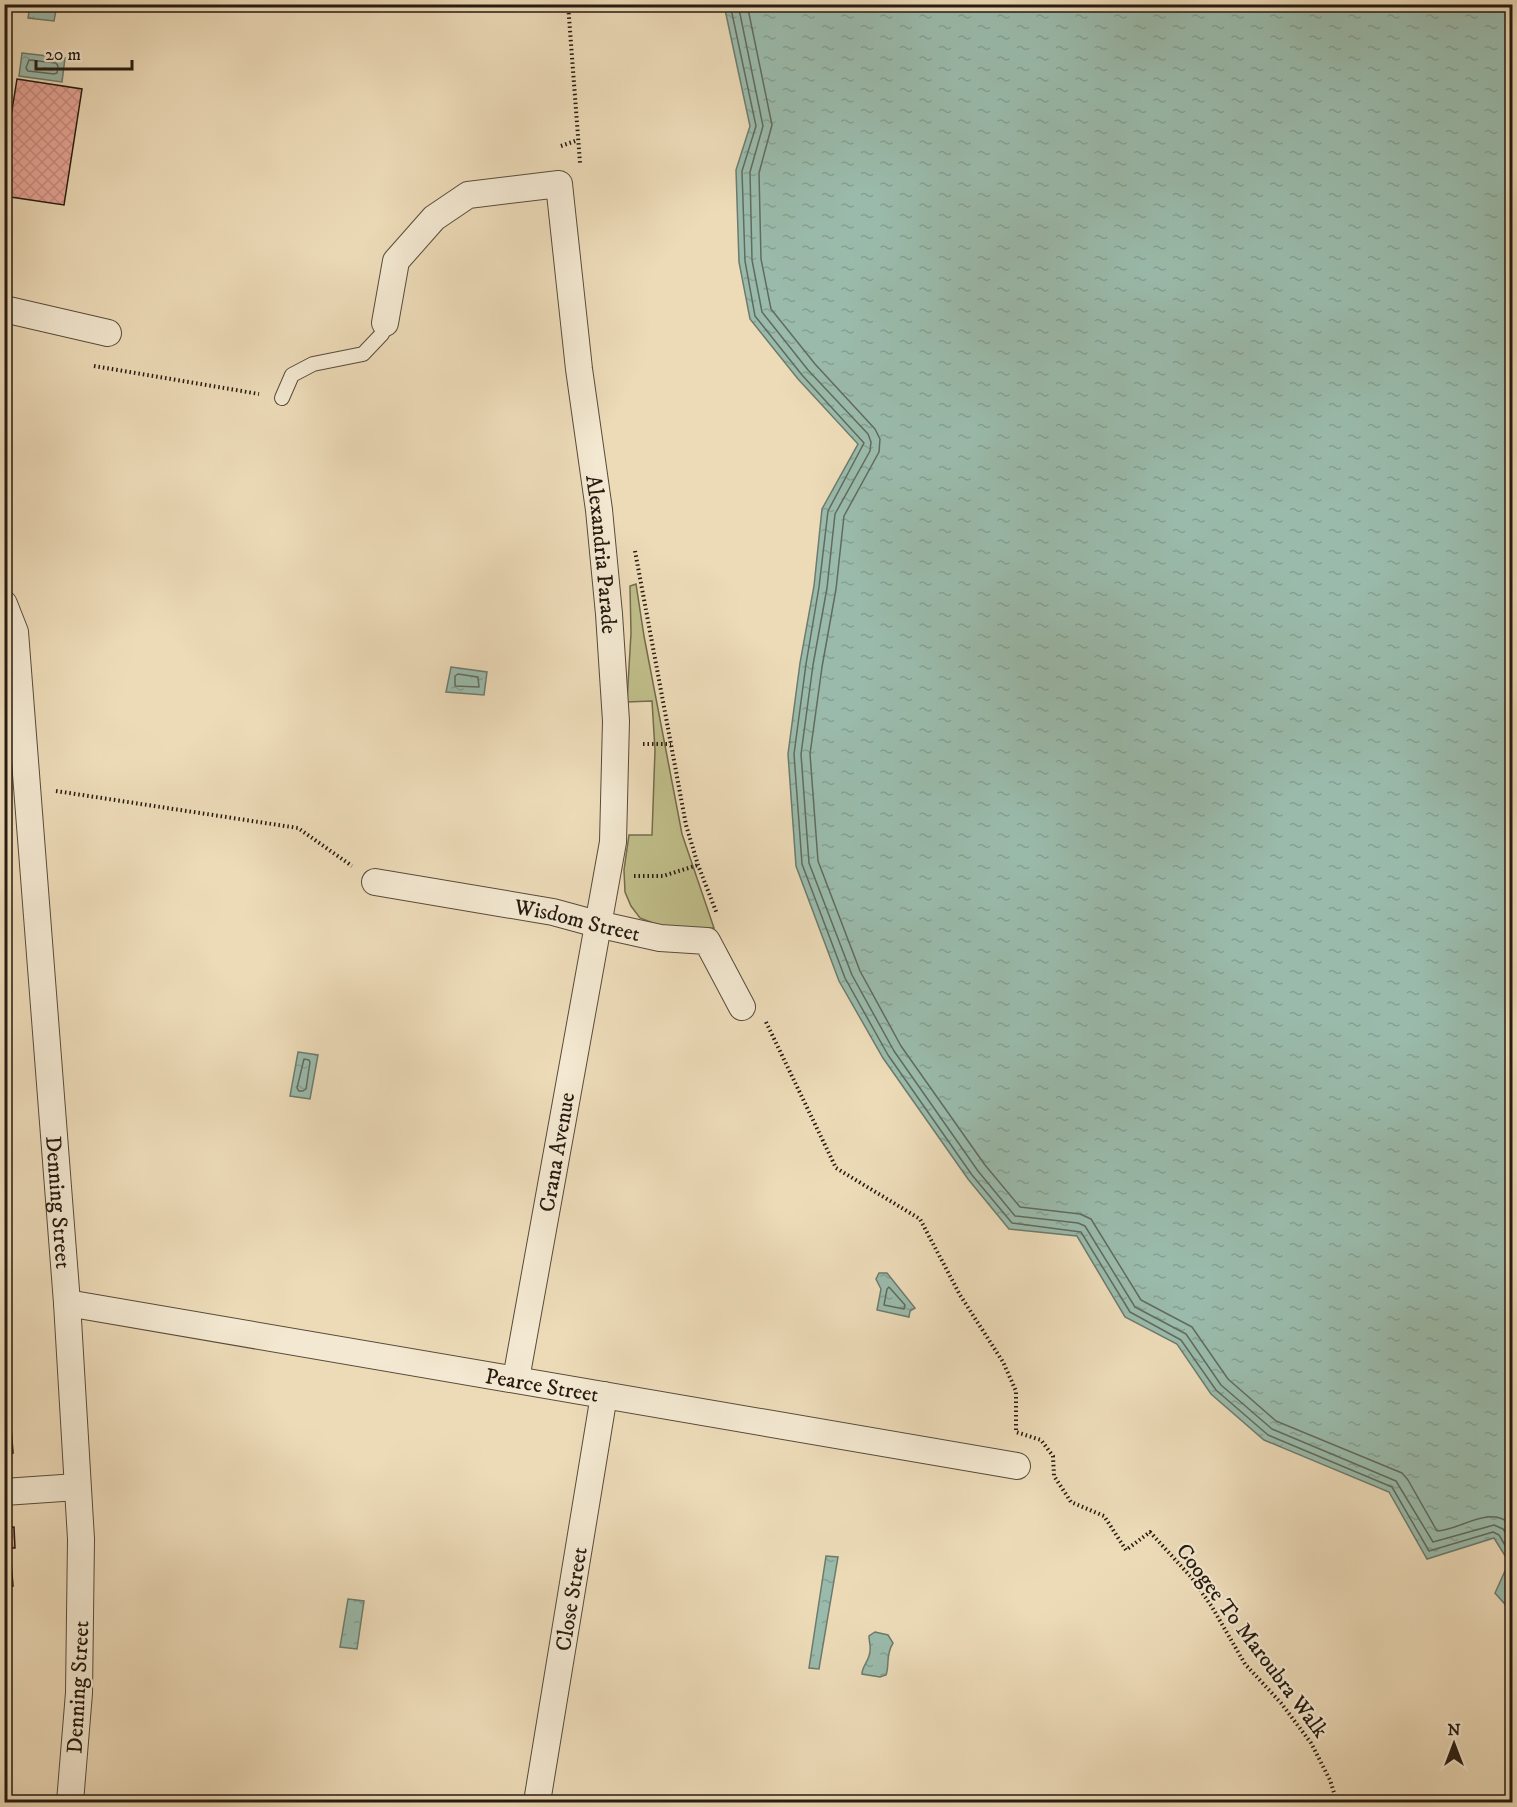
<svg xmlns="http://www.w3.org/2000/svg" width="1517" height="1807" viewBox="0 0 1517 1807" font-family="'IM FELL DW Pica',serif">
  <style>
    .park { fill: #c0be8a; stroke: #736c4d; stroke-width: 1.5 }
    .water { fill: url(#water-ripples); stroke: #6c7b6e; stroke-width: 1.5 }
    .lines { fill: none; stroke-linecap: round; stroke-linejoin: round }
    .shore { stroke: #606b5e; stroke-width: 1.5 }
    .building { fill: url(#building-cross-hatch); stroke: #261b10; stroke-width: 1.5 }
    .lane-casing { stroke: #584b3a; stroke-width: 16 }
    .street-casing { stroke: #584b3a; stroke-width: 28 }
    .path { stroke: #261b10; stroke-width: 4; stroke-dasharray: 1.5 3; stroke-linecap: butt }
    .lane { stroke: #f3e8d1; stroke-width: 14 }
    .street { stroke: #f3e8d1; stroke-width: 26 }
    .labels { text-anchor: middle; stroke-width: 4.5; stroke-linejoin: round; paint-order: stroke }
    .street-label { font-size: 22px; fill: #261b10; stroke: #f3e8d1 }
  </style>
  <defs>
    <pattern id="water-ripples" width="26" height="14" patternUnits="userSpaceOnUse" patternTransform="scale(1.5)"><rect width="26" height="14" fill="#9abbac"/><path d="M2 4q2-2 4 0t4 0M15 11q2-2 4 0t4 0" fill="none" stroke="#85a093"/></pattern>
    <pattern id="building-cross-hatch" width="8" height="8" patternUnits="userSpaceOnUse" patternTransform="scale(1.5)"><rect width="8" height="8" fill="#e8a597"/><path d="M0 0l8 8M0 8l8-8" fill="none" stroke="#c78d81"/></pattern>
  </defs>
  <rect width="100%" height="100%" fill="#eddbb8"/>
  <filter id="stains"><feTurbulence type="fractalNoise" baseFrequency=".00333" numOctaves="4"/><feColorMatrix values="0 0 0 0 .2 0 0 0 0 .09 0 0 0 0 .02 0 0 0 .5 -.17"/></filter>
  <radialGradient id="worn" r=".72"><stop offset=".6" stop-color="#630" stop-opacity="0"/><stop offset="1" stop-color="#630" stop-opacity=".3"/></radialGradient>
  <!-- park -->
  <path class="park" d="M 636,584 L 644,636 L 682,834 L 714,928 L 666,928 L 640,918 L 631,906 L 625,892 L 624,870 L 629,835 L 652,835 L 655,750 L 652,701 L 627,702 L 631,633 L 630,586 Z"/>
  <!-- water -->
  <path class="water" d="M 30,5 L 57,5 L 54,21 L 28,18 Z
    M 724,5 L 1512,5 L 1512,1612 L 1495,1593 L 1509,1562 L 1494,1538 L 1427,1559 L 1389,1492 L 1264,1440 L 1211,1394 L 1177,1344 L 1125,1317 L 1077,1236 L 1009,1229 L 968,1179 L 883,1058 L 839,981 L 796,866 L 788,754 L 800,663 L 814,586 L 822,509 L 858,444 L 798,379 L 750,319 L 739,262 L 736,170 L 750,126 Z
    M 22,53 L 65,58 L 62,82 L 19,76 Z
    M 451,667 L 487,672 L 484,695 L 446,692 Z
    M 298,1052 L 318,1055 L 310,1099 L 290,1096 Z
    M 879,1273 L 887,1273 L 915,1308 L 910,1311 L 909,1317 L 877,1310 L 881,1289 L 876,1279 Z
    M 826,1556 L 838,1557 L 819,1669 L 809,1668 Z
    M 348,1599 L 364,1601 L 357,1649 L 340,1647 Z
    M 875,1632 L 888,1635 L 893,1643 C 885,1656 890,1664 886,1675 L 880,1677 L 862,1674 C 862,1667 867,1663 869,1656 C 872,1648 869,1643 869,1636 Z"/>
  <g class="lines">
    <!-- shore -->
    <path class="shore" d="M 730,4 L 756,126 L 742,171 L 745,261 L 755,316 L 802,375 L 864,443 L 828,511 L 819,587 L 806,664 L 794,754 L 802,864 L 845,978 L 888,1055 L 972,1175 L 1012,1223 L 1081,1232 L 1130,1312 L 1181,1340 L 1216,1390 L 1268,1435 L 1392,1487 L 1429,1551 L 1493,1532 L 1499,1535 L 1512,1557
      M 738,4 L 763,126 L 750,172 L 752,260 L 762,312 L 808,370 L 868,434 L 871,442 L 870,451 L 835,514 L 827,588 L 813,665 L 801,754 L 809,863 L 852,975 L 894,1051 L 978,1171 L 1015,1216 L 1078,1223 L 1085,1226 L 1135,1307 L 1186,1334 L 1221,1385 L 1272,1429 L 1396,1481 L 1433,1542 L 1494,1525 L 1503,1529 L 1512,1542
      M 747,4 L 772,125 L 759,173 L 761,259 L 771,309 L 815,364 L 875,429 L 880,439 L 879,452 L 844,516 L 836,589 L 822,667 L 810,754 L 818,861 L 860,971 L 901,1046 L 985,1165 L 1020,1207 L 1080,1214 L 1091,1219 L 1141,1300 L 1192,1327 L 1228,1379 L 1276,1421 L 1402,1473 L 1408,1480 L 1437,1531 C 1461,1530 1492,1503 1512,1526
      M 29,60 L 56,63 L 58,66 L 57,73 L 54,74 L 28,71 L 26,68 Z
      M 458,674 L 478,677 L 479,687 L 455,686 L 455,676 Z
      M 304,1059 L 309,1060 L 310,1062 L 306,1089 L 303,1091 L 299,1091 L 297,1088 Z
      M 889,1287 L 905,1305 L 904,1309 L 884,1305 L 887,1289 Z"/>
  </g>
  <!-- building -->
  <path class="building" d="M 17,79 L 82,89 L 64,205 L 4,196 L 4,160 Z
    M 4,1374 L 7,1374 L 13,1453 L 4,1454 Z
    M 14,1527 L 15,1548 L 10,1548 L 13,1586 L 4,1587 L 4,1528 Z
    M 4,1638 L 8,1696 L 4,1696 Z"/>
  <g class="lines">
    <!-- lane casing -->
    <g class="lane-casing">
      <path id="lane" d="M 282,398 L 292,375 L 313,364 L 363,354 L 382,334 L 385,323"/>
    </g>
    <!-- street casing -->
    <g class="street-casing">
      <g id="street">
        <path d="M 4,309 L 108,333"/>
        <path id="s1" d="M 385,323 L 396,261 L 434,218 L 468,195 L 559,184 L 579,369 L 599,510 L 609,614 L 616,721 L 613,842 L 516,1379"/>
        <path id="s2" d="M 4,604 L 15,632 L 67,1303 L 81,1539 L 79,1693 L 70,1802"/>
        <path id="s3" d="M 375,882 L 553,912 L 597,924 L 660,938 L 707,941 L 742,1007"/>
        <path id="s4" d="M 67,1303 L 1017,1466"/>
        <path d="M 4,1492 L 77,1487"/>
        <path id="s5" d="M 537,1802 L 604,1395"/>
      </g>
    </g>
    <!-- path -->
    <path class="path" d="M 568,4 L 580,163
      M 561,146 L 578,140
      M 94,366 L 259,394
      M 635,551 L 686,825 L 698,865 L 717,914
      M 643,744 L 671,744
      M 56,791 L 298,828 L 352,866
      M 634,876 L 663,876 L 698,865
      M 766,1022 L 836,1168 L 920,1219 L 960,1295 L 1003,1362 L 1016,1391 L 1016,1432 L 1041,1440 L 1053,1456 L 1054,1476 L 1071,1502 L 1104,1516 L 1126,1550 L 1150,1532 L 1192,1578 L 1212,1607 L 1245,1664 L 1281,1703 L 1311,1743 L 1330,1780 L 1337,1802"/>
    <!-- lane -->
    <use href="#lane" class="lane"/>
    <!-- street -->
    <use href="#street" class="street"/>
  </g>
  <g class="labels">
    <!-- street labels -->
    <g class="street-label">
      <text dy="8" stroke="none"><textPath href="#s1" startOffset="626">Alexandria Parade</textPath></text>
      <text dy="8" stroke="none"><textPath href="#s3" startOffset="206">Wisdom Street</textPath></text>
      <text transform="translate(556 1152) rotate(-80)" y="8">Crana Avenue</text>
      <text dy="8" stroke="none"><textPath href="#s2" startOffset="602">Denning Street</textPath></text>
      <text dy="8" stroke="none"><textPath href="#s4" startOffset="482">Pearce Street</textPath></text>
      <text dy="8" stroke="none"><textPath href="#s5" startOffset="206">Close Street</textPath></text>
      <text transform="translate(1253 1640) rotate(53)" y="8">Coogee To Maroubra Walk</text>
      <text transform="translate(77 1687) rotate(-87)" y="8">Denning Street</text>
    </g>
  </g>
  <!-- margin -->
  <rect width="1517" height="1807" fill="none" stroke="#eddbb8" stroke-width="24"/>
  <rect x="6" y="6" width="1505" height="1795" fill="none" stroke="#261b10" stroke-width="3"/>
  <rect x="12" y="12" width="1493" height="1783" fill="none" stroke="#261b10" stroke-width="1.5"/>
  <!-- north arrow -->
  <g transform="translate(1454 1744)" stroke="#f3e8d1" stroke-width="4.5" paint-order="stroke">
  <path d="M0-4.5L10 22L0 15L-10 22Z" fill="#261b10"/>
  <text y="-9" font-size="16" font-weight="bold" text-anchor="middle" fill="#261b10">N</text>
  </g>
  <!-- scale -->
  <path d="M36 60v9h96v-9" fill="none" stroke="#261b10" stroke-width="3"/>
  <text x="45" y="60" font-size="18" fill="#261b10" stroke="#f3e8d1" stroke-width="4.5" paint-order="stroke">20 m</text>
  <rect width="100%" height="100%" filter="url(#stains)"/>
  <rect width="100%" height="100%" fill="url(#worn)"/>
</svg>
